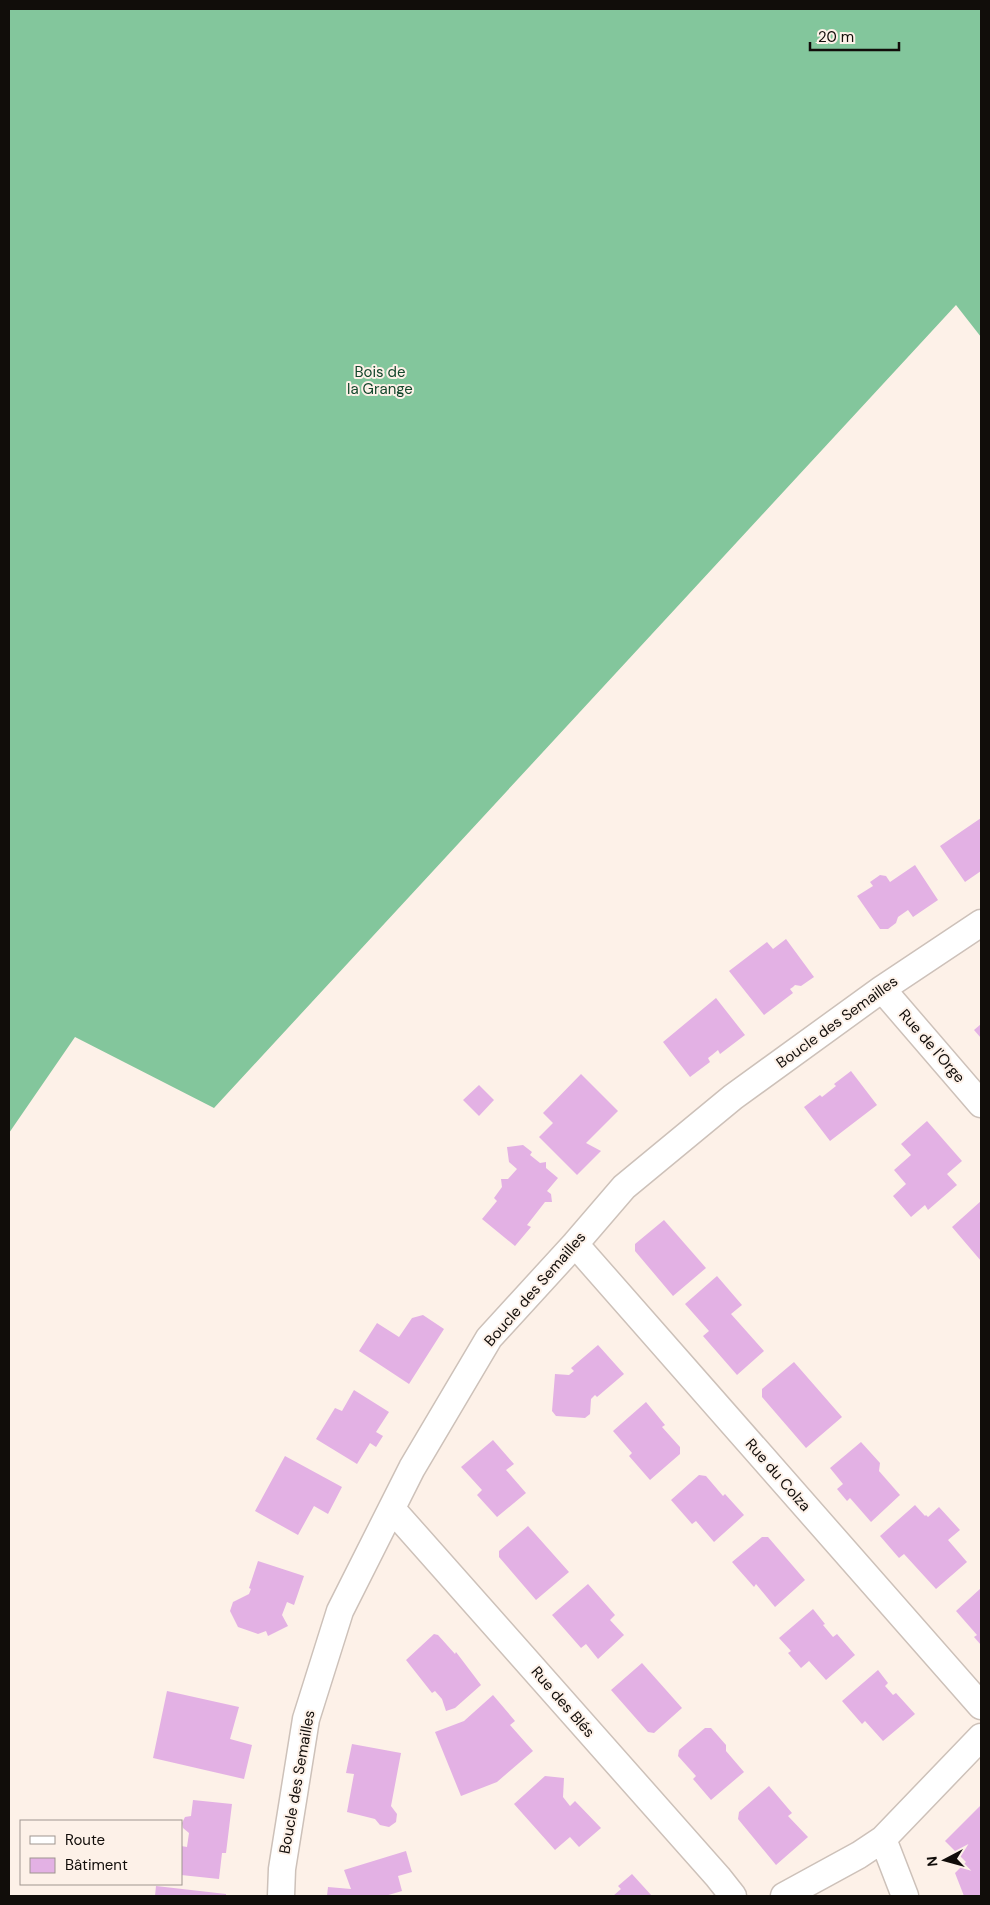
<svg xmlns="http://www.w3.org/2000/svg" width="990" height="1905" viewBox="0 0 990 1905" font-family="'DM Sans',sans-serif">
  <style>
    .forest { fill: #83c69c }
    .building { fill: #e3b1e4 }
    .lines { fill: none; stroke-linecap: round; stroke-linejoin: round }
    .street-casing { stroke: #cdc1b9; stroke-width: 29 }
    .street { stroke: #fff; stroke-width: 26 }
    .labels { text-anchor: middle; stroke-width: 4; stroke-linejoin: round; paint-order: stroke }
    .park-label { font-size: 15px; fill: #13472c; stroke: #fdf1e8 }
    .street-label { font-size: 15px; fill: #110d0a; stroke: #fdf1e8 }
  </style>
  <rect width="100%" height="100%" fill="#fdf1e8"/>
  <!-- forest -->
  <path class="forest" d="M 9,9 L 981,9 L 981,337 L 956,305 L 214,1108 L 75,1037 L 9,1133 Z"/>
  <!-- building -->
  <path class="building" d="M 981,818 L 981,871 L 965,882 L 940,846 Z
    M 915,865 L 938,900 L 913,917 L 908,910 L 898,917 L 896,923 L 888,929 L 880,929 L 857,896 L 873,886 L 870,882 L 880,875 L 886,876 L 890,882 Z
    M 786,939 L 814,977 L 801,986 L 795,985 L 793,987 L 790,989 L 793,993 L 764,1015 L 729,971 L 767,942 L 773,949 Z
    M 716,998 L 745,1035 L 720,1054 L 718,1050 L 712,1055 L 708,1058 L 710,1062 L 690,1077 L 663,1042 Z
    M 981,1024 L 981,1038 L 974,1030 Z
    M 851,1071 L 877,1105 L 830,1141 L 804,1107 L 820,1095 L 822,1097 L 836,1086 L 834,1084 Z
    M 581,1074 L 618,1111 L 586,1143 L 601,1151 L 577,1175 L 539,1137 L 553,1123 L 543,1113 Z
    M 479,1085 L 494,1100 L 479,1116 L 463,1100 Z
    M 927,1121 L 962,1161 L 947,1174 L 957,1185 L 928,1210 L 925,1205 L 911,1217 L 893,1196 L 906,1184 L 894,1170 L 911,1155 L 901,1144 Z
    M 523,1145 L 532,1152 L 530,1155 L 540,1163 L 546,1162 L 546,1168 L 558,1178 L 547,1191 L 551,1194 L 552,1202 L 545,1202 L 527,1225 L 531,1227 L 515,1246 L 482,1219 L 497,1201 L 494,1198 L 502,1187 L 501,1179 L 508,1179 L 517,1169 L 509,1162 L 507,1147 Z
    M 981,1201 L 981,1261 L 952,1227 Z
    M 664,1220 L 706,1268 L 673,1296 L 635,1251 L 635,1244 Z
    M 717,1276 L 742,1305 L 731,1314 L 764,1351 L 737,1375 L 703,1336 L 709,1331 L 685,1304 Z
    M 423,1315 L 444,1329 L 409,1384 L 359,1351 L 377,1323 L 399,1337 L 412,1318 Z
    M 598,1345 L 624,1374 L 597,1397 L 595,1395 L 591,1399 L 590,1414 L 585,1418 L 556,1416 L 552,1411 L 555,1374 L 569,1375 L 574,1371 L 571,1368 Z
    M 794,1362 L 842,1417 L 806,1448 L 762,1397 L 762,1389 Z
    M 354,1390 L 389,1412 L 376,1432 L 383,1436 L 376,1447 L 370,1443 L 357,1464 L 316,1439 L 335,1408 L 342,1411 Z
    M 646,1402 L 665,1425 L 662,1427 L 680,1447 L 680,1454 L 650,1480 L 629,1456 L 632,1453 L 613,1431 Z
    M 493,1440 L 514,1464 L 506,1470 L 526,1493 L 497,1517 L 477,1495 L 482,1490 L 461,1467 Z
    M 861,1442 L 880,1463 L 879,1471 L 900,1495 L 871,1522 L 850,1498 L 847,1501 L 837,1489 L 843,1484 L 830,1468 Z
    M 285,1456 L 342,1487 L 328,1514 L 314,1506 L 298,1535 L 255,1511 Z
    M 699,1475 L 706,1476 L 723,1496 L 725,1494 L 744,1515 L 714,1542 L 696,1521 L 692,1524 L 671,1500 Z
    M 915,1505 L 925,1516 L 926,1515 L 928,1517 L 939,1507 L 960,1530 L 948,1540 L 967,1562 L 936,1589 L 904,1554 L 899,1558 L 880,1536 Z
    M 528,1526 L 569,1572 L 536,1600 L 499,1557 L 499,1551 Z
    M 762,1537 L 768,1537 L 805,1580 L 775,1607 L 756,1584 L 754,1587 L 732,1562 Z
    M 258,1561 L 304,1576 L 294,1605 L 287,1602 L 282,1615 L 288,1626 L 268,1636 L 266,1631 L 258,1634 L 238,1627 L 230,1611 L 233,1602 L 249,1594 L 251,1589 L 249,1588 Z
    M 588,1584 L 615,1615 L 610,1620 L 624,1635 L 598,1659 L 586,1644 L 581,1648 L 552,1615 Z
    M 981,1588 L 981,1645 L 974,1637 L 977,1635 L 956,1611 Z
    M 813,1609 L 825,1624 L 823,1625 L 833,1637 L 837,1634 L 855,1655 L 826,1680 L 809,1661 L 801,1668 L 788,1653 L 791,1651 L 779,1638 Z
    M 434,1634 L 438,1635 L 455,1654 L 456,1652 L 481,1685 L 455,1708 L 446,1711 L 442,1699 L 435,1691 L 432,1693 L 406,1660 Z
    M 642,1663 L 682,1708 L 654,1733 L 648,1732 L 611,1690 Z
    M 878,1670 L 888,1683 L 885,1686 L 893,1695 L 896,1693 L 915,1714 L 883,1741 L 865,1721 L 862,1724 L 842,1701 Z
    M 167,1691 L 239,1707 L 230,1739 L 252,1745 L 244,1779 L 153,1758 Z
    M 493,1695 L 515,1721 L 510,1725 L 533,1751 L 497,1782 L 461,1796 L 435,1732 L 464,1721 Z
    M 705,1728 L 711,1728 L 726,1745 L 726,1751 L 744,1772 L 711,1800 L 693,1779 L 696,1776 L 678,1756 L 679,1750 Z
    M 352,1744 L 401,1753 L 391,1806 L 397,1814 L 396,1822 L 389,1827 L 380,1825 L 375,1819 L 347,1812 L 354,1774 L 346,1773 Z
    M 545,1776 L 564,1778 L 563,1797 L 570,1806 L 575,1801 L 601,1828 L 579,1847 L 570,1837 L 555,1850 L 514,1804 Z
    M 769,1786 L 792,1813 L 788,1816 L 808,1837 L 776,1865 L 738,1819 L 739,1812 Z
    M 193,1800 L 232,1804 L 226,1853 L 222,1853 L 219,1879 L 181,1875 L 181,1846 L 187,1847 L 189,1833 L 183,1828 L 182,1823 L 185,1817 L 191,1816 Z
    M 981,1805 L 981,1896 L 964,1896 L 955,1873 L 966,1862 L 945,1841 Z
    M 406,1851 L 412,1872 L 398,1876 L 402,1891 L 385,1896 L 327,1896 L 328,1887 L 351,1889 L 344,1870 Z
    M 632,1874 L 652,1896 L 613,1896 L 621,1889 L 618,1886 Z
    M 156,1886 L 226,1894 L 226,1896 L 155,1896 Z"/>
  <g class="lines">
    <!-- street casing -->
    <g class="street-casing">
      <path id="street" d="M 882,989 L 981,1104
        M 575,1244 L 981,1706
        M 392,1509 L 718,1877 L 733,1896
        M 883,1839 L 905,1896
        M 281,1896 L 282,1869 L 306,1719 L 340,1611 L 412,1468 L 489,1338 L 575,1244 L 624,1187 L 733,1097 L 882,989 L 981,923
        M 784,1896 L 859,1855 L 883,1839 L 981,1737"/>
    </g>
    <!-- street -->
    <use href="#street" class="street"/>
  </g>
  <g class="labels">
    <!-- park labels -->
    <g class="park-label">
      <text x="380" y="377">Bois de<tspan x="380" dy="17">la Grange</tspan></text>
    </g>
    <!-- street labels -->
    <g class="street-label">
      <text transform="translate(837 1022) rotate(-36)" y="5">Boucle des Semailles</text>
      <text transform="translate(932 1046) rotate(49)" y="5">Rue de l'Orge</text>
      <text transform="translate(535 1289) rotate(-49)" y="5">Boucle des Semailles</text>
      <text transform="translate(778 1475) rotate(49)" y="5">Rue du Colza</text>
      <text transform="translate(563 1702) rotate(49)" y="5">Rue des Blés</text>
      <text transform="translate(297 1782) rotate(-80)" y="5">Boucle des Semailles</text>
    </g>
  </g>
  <!-- border -->
  <rect width="990" height="1905" fill="none" stroke="#110d0a" stroke-width="20"/>
  <!-- legend -->
  <rect x="20" y="1820" width="162" height="65" fill="#fdf1e8" stroke="#9f968f"/>
  <rect x="30" y="1836" width="25" height="8" fill="#ffffff" stroke="#9f968f"/>
  <text x="65" y="1845" font-size="15" fill="#110d0a">Route</text>
  <rect x="30" y="1858" width="25" height="15" fill="#e3b1e4" stroke="#9f968f"/>
  <text x="65" y="1870" font-size="15" fill="#110d0a">Bâtiment</text>
  <!-- north arrow -->
  <g transform="translate(945 1860) rotate(264)" stroke="#fdf1e8" stroke-width="4" paint-order="stroke">
  <path d="M0-4L9 19L0 12L-9 19Z" fill="#110d0a"/>
  <text y="-8" font-size="14" font-weight="bold" text-anchor="middle" fill="#110d0a">N</text>
  </g>
  <!-- scale -->
  <path d="M810 42v8h89v-8" fill="none" stroke="#110d0a" stroke-width="2.5"/>
  <text x="818" y="42" font-size="15" fill="#110d0a" stroke="#fdf1e8" stroke-width="4" paint-order="stroke">20 m</text>
</svg>
